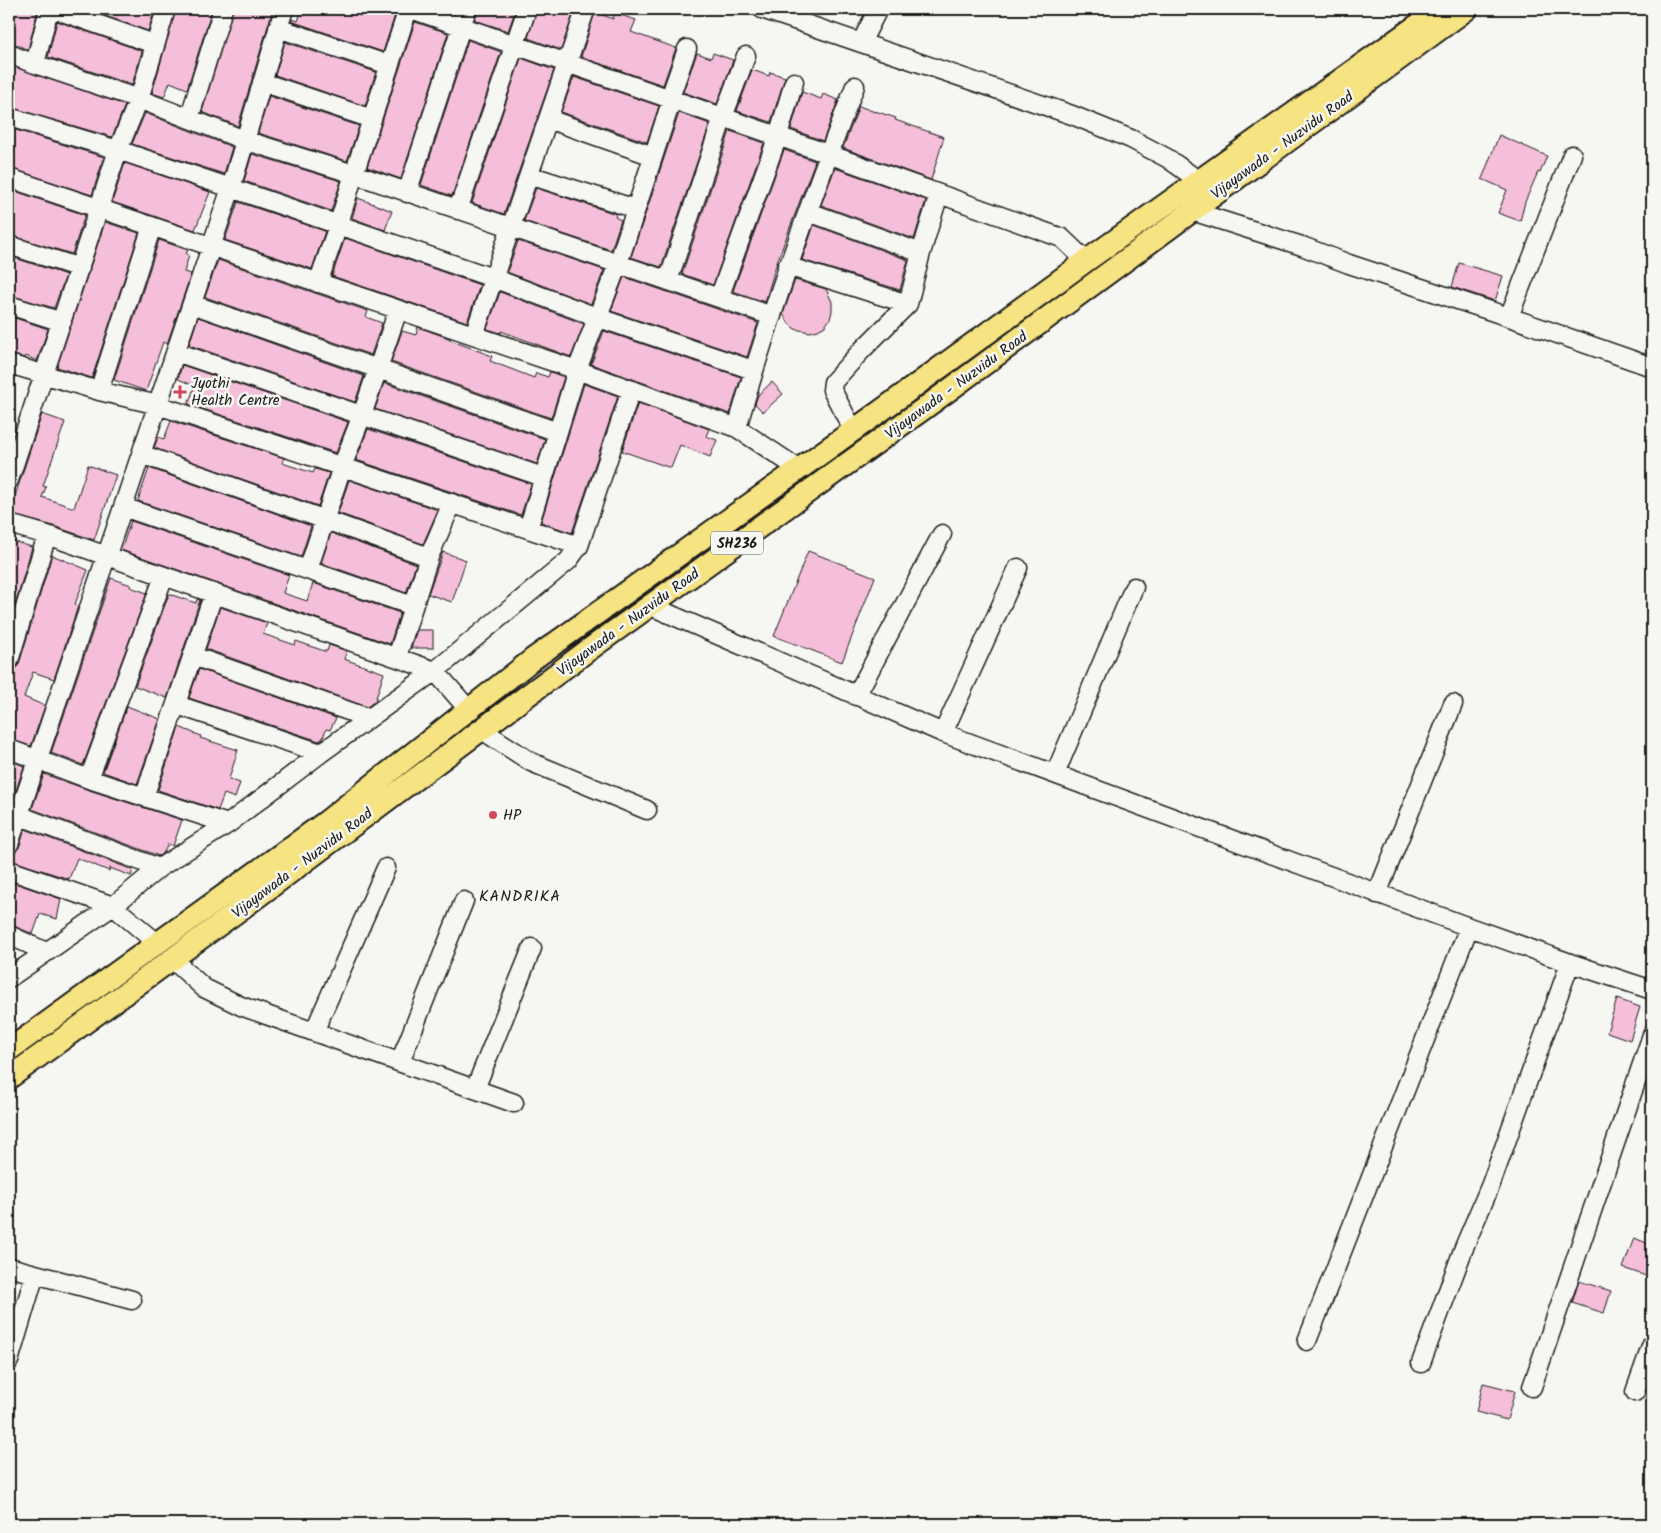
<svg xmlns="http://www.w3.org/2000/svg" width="1661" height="1533" viewBox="0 0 1661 1533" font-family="Kalam,sans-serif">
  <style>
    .building { fill: #f5bfdb; stroke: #1c1c1c }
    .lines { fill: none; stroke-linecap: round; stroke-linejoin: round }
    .minor-casing { stroke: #1c1c1c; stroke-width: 21 }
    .major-casing { stroke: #1c1c1c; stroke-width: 25 }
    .minor { stroke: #f6f6f2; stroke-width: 18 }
    .major { stroke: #f6e381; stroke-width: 21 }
    .poi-dot { fill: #d1495b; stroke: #f6f6f2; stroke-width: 2 }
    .labels { text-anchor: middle; stroke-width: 5; stroke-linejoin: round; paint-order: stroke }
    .shield { fill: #f6f6f2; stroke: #5d5d5c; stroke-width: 1 }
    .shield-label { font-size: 14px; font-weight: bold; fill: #1c1c1c }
    .street-label { font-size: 15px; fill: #1c1c1c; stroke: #f6f6f2 }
    .poi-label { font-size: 15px; fill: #1c1c1c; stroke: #f6f6f2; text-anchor: start }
    .neighbourhood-label { font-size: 16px; letter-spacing: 1px; fill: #1c1c1c; stroke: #f6f6f2 }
  </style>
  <rect width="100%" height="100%" fill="#f6f6f2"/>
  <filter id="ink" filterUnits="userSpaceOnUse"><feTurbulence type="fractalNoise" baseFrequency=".02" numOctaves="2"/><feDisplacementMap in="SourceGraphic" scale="10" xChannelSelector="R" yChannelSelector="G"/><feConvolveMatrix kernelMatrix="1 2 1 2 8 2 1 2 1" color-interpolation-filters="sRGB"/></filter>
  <g filter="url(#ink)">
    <!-- building -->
    <path class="building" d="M 9,9 L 38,9 L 28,50 L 9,41 Z
      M 85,9 L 155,9 L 148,31 Z
      M 176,9 L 212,9 L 187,89 L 170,82 L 164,97 L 152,93 Z
      M 233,9 L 273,9 L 238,126 L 202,112 Z
      M 319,9 L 397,9 L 383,52 L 291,21 L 292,19 L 298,21 L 302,10 L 317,15 Z
      M 477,9 L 516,9 L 508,31 L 475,20 Z
      M 537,9 L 575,9 L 561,50 L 528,38 Z
      M 595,12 L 613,19 L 614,13 L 636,20 L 631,32 L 676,48 L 663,85 L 581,57 Z
      M 57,21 L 142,51 L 132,85 L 48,57 Z
      M 415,22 L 448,33 L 401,179 L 367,167 Z
      M 468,40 L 501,52 L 452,196 L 421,185 Z
      M 285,42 L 376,72 L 365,106 L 275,75 Z
      M 697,53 L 711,58 L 713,53 L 733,60 L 717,104 L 683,92 Z
      M 521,58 L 554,70 L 504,214 L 472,203 Z
      M 9,65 L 125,105 L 112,137 L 9,107 Z
      M 752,70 L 769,76 L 770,72 L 785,77 L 771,122 L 737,111 Z
      M 574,77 L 659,106 L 647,142 L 561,112 Z
      M 802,92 L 821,99 L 823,94 L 838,100 L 823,141 L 791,129 Z
      M 269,96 L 359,126 L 347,161 L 258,133 Z
      M 859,106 L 875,112 L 875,111 L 896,118 L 895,120 L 944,137 L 931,180 L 843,148 Z
      M 145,113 L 232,147 L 224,174 L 132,144 Z
      M 679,113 L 710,124 L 661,267 L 631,257 Z
      M 9,128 L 104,157 L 92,195 L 9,168 Z
      M 730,131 L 764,143 L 713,285 L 682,274 Z
      M 1499,135 L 1547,156 L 1540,173 L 1538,172 L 1525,202 L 1520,221 L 1498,213 L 1507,190 L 1482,179 Z
      M 784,150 L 815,161 L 777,262 L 765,302 L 733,291 Z
      M 252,154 L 341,181 L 331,211 L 244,181 Z
      M 125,163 L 210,192 L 195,230 L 112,202 Z
      M 835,168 L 926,200 L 914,239 L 821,205 Z
      M 536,188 L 616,214 L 615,217 L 621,220 L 611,250 L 524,221 Z
      M 9,189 L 85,215 L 72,254 L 9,235 Z
      M 358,198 L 392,211 L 385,230 L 352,218 Z
      M 238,202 L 325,231 L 312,269 L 225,240 Z
      M 105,222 L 139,233 L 92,378 L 57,367 Z
      M 814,225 L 908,260 L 900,290 L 802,260 Z
      M 345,238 L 480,285 L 467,322 L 332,276 Z
      M 159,240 L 188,250 L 186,254 L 189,255 L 184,272 L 191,274 L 167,344 L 163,342 L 146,391 L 114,380 Z
      M 518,241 L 604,270 L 591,304 L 507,272 Z
      M 9,256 L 66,275 L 54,308 L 9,295 Z
      M 218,260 L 368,311 L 366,317 L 382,323 L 371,355 L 205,297 Z
      M 1459,263 L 1503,276 L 1495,301 L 1452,287 Z
      M 624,277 L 758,323 L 747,357 L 611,311 Z
      M 795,280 L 826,289 L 832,302 L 832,311 L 830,319 L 825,326 L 818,330 L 810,332 L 795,329 L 789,324 L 783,314 Z
      M 500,292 L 584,324 L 571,357 L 501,331 L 501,333 L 487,329 Z
      M 9,316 L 48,329 L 37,361 L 26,356 L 25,358 L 9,354 Z
      M 198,317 L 364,376 L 355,402 L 189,345 Z
      M 418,327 L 451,339 L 450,340 L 492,356 L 490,361 L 534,378 L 536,373 L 548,377 L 550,372 L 564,377 L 551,418 L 391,362 L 402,331 L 416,335 Z
      M 604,331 L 741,377 L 730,414 L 591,364 Z
      M 182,365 L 348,422 L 336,453 L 188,404 L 195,386 L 178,379 Z
      M 772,382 L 783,394 L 763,412 L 755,404 L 758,395 Z
      M 384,383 L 545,439 L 537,464 L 375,409 Z
      M 584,384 L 618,396 L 572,533 L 541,522 Z
      M 638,403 L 709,429 L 706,436 L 717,440 L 710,457 L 680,445 L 671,468 L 622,451 Z
      M 42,414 L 65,422 L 43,486 L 46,487 L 42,497 L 74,508 L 88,465 L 116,475 L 94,540 L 50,525 L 9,514 Z
      M 171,421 L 284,458 L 282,463 L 313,473 L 315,469 L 329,473 L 318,506 L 154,448 L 158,437 L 164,439 Z
      M 368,429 L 531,484 L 521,515 L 356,460 Z
      M 149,468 L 311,526 L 301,557 L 138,501 Z
      M 349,480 L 438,510 L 423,544 L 338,513 Z
      M 131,521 L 289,575 L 283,593 L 307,601 L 313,583 L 400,613 L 390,644 L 121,550 Z
      M 331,533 L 416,564 L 406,593 L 321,563 Z
      M 9,540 L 32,547 L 9,625 Z
      M 808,551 L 875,577 L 842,662 L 774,636 Z
      M 443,552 L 466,560 L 452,602 L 428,594 Z
      M 52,555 L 88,570 L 75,604 L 78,606 L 54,679 L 33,672 L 24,697 L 45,706 L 31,746 L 9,739 L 9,671 L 16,669 L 19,664 Z
      M 111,578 L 131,585 L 130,587 L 147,593 L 83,765 L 51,753 Z
      M 169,594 L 196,603 L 197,599 L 200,600 L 167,698 L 135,686 Z
      M 220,607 L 267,623 L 263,634 L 295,645 L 296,641 L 324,651 L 327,651 L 329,645 L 347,651 L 344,659 L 384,673 L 375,701 L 367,707 L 206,649 Z
      M 417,630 L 433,630 L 433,648 L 411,648 Z
      M 199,669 L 336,718 L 330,730 L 326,729 L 323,738 L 319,741 L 189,698 Z
      M 127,706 L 160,719 L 137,784 L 103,772 Z
      M 179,727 L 201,736 L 200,738 L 238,750 L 229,779 L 240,783 L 235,798 L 224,794 L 218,810 L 158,790 Z
      M 9,760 L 24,766 L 12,802 L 9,800 Z
      M 44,774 L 86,789 L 182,820 L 173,846 L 168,844 L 164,852 L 159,856 L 32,809 Z
      M 25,829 L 133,870 L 131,876 L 110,868 L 109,871 L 77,858 L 69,879 L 10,860 L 12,854 L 19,848 Z
      M 9,881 L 61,899 L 57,919 L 40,914 L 33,934 L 9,924 Z
      M 1617,999 L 1640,1007 L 1630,1040 L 1607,1032 Z
      M 1634,1238 L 1652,1245 L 1652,1278 L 1623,1268 Z
      M 1579,1281 L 1611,1291 L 1604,1313 L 1572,1303 Z
      M 1483,1383 L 1515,1391 L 1507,1420 L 1476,1412 Z"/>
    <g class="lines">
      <!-- minor casing -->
      <g class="minor-casing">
        <path id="minor" d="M 54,9 L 154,44
          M 411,9 L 789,140 L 1062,238 L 1086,261
          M 762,9 L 1072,115 L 1131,139 L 1167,158 L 1198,180
          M 278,28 L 389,65
          M 861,43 L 878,9
          M 9,54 L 35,64 L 139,99 L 244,140 L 354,174 L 408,9
          M 35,64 L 49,9
          M 262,82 L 372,119
          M 9,117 L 118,150 L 231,188 L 493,278 L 599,318 L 753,370
          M 189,119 L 223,9
          M 548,119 L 653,156
          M 529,175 L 636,209
          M 9,178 L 577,370 L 737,428 L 799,469
          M 407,193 L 467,9
          M 458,210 L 527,9
          M 1192,211 L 1302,246 L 1349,264 L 1509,317 L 1652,367
          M 809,212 L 921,253
          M 9,245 L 80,268
          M 787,266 L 908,304
          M 668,281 L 723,117 L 746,56
          M 318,283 L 338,226 L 354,174 L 772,316
          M 719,298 L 778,136 L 794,82
          M 192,304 L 558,432
          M 9,305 L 62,322
          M 1509,317 L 1572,155
          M 474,335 L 585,11
          M 176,352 L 543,477
          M 9,364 L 99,391 L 158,405 L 579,546
          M 99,391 L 152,226
          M 737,428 C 770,312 811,199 855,86
          M 853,430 L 832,390 L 833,382 L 862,350 L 908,304 L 921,253 L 939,194
          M 141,454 L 429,557
          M 9,480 L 118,150 L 139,99 L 166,9
          M 123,507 L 413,606
          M 9,524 L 47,535 L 435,671 L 468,709
          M 528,529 L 577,370 L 618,264 L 672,99 L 672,92 L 687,49
          M 308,570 L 342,467 L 362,415 L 398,310
          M 651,606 L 943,733 L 1469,927 L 1570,963 L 1652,990
          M 193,656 L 368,718
          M 397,657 L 429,557 L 452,503
          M 9,661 L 47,535
          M 856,696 L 942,534
          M 177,705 L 321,753
          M 482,730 L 531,762 L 647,810
          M 943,733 L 1018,568
          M 9,749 L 89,779 L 228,824
          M 1055,774 L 1134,587
          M 89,779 L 164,576
          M 144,797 L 214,593
          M 10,812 L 159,868
          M 9,844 L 231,188 L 284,9
          M 9,870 L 113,906 L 157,943
          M 1377,894 L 1453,704
          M 9,935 L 46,952
          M 172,959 L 204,988 L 241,1006 L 514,1103
          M 9,978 L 113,906 L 159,868 L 228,824 L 321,753 L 435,671 L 568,561 L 579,546 L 631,390
          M 314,1032 L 386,868
          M 400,1062 L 464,901
          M 475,1089 L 532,948
          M 9,1267 L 132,1300
          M 1307,1341 L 1469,927
          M 9,1361 L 35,1274
          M 1421,1363 L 1465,1245 L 1491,1184 L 1570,963
          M 1532,1387 L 1652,1035
          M 1635,1392 L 1652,1344"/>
      </g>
      <!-- major casing -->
      <g class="major-casing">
        <path id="major" d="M 9,1050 L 323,824 L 533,659 L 882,410 L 1086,261 L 1440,9
          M 9,1078 L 249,903 L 587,651 L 926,407 L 1467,9"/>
      </g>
      <!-- minor -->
      <use href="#minor" class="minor"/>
      <!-- major -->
      <use href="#major" class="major"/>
    </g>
  </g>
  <!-- markers -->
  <g class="poi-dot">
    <path d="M177.5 384.5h5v5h5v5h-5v5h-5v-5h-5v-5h5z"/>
    <circle cx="493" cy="815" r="5"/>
  </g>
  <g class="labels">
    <!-- shield labels -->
    <rect class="shield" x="711" y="531.5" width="52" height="23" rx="4"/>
    <g class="shield-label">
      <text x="737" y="548">SH236</text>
    </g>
    <!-- street labels -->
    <g class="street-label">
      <text transform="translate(1282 145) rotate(-36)" y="5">Vijayawada - Nuzvidu Road</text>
      <text transform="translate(956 385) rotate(-36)" y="5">Vijayawada - Nuzvidu Road</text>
      <text transform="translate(628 622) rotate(-36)" y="5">Vijayawada - Nuzvidu Road</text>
      <text transform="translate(302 863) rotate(-37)" y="5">Vijayawada - Nuzvidu Road</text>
    </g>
    <!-- poi labels -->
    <g class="poi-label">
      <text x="191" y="388">Jyothi<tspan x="191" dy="17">Health Centre</tspan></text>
      <text x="503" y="820">HP</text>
    </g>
    <!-- neighbourhood labels -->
    <g class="neighbourhood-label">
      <text x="520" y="901">KANDRIKA</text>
    </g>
  </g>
  <!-- margin -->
  <rect width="1661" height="1533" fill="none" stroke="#f6f6f2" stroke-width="30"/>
  <rect x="15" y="15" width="1631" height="1503" fill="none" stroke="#1c1c1c" stroke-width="2" filter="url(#ink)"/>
</svg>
